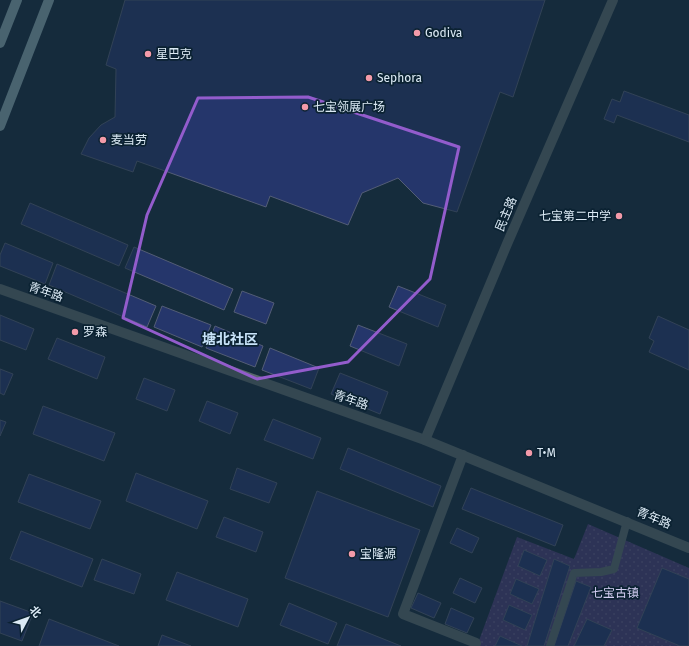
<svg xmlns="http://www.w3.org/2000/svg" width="689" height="646" viewBox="0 0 689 646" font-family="'Fira Sans','Noto Sans SC',sans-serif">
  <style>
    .park { fill: url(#park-dots) }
    .building { fill: #25366b; stroke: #535d76 }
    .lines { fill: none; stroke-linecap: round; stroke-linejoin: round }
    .pedestrian { stroke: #59686c; stroke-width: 8 }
    .minor { stroke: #59686c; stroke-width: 10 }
    .tertiary { stroke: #59686c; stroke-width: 10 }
    .primary { stroke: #87a6ae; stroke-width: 10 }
    .marked { fill: none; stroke: #935ccc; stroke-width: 3; stroke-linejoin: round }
    .poi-dot { fill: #f39aa9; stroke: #0b2232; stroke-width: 1.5 }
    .labels { text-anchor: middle; stroke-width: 3.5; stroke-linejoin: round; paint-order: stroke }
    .poi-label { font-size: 12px; fill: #dceaf5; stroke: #0b2232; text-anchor: start }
    .street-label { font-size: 12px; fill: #dceaf5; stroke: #0b2232 }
    .park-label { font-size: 12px; fill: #d4cef3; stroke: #0b2232 }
    .quarter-label { font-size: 14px; font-weight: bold; fill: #c9e4fa; stroke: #0b2232 }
  </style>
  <defs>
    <pattern id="park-dots" width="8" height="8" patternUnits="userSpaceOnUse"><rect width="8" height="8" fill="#4a3c75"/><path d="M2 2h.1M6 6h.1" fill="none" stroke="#645889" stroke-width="1.8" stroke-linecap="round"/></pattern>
  </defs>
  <rect width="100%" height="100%" fill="#152c3c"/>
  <!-- park -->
  <path class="park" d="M 588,524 L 689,568 L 689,646 L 477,646 L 517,537 L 574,559 Z"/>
  <!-- building -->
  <path class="building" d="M 125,0 L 545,0 L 513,97 L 500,92 L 457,212 L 423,203 L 398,178 L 362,193 L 348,225 L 270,196 L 266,207 L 137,161 L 133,172 L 81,154 L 89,138 L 101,125 L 115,117 L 116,69 L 106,65 Z
    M 624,91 L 689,115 L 689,142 L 617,115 L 614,123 L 604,119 L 612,99 L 620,102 Z
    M 30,203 L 128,245 L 119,266 L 21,224 Z
    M 5,243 L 53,263 L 45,284 L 0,266 L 0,255 Z
    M 134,247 L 233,289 L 224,310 L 125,268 Z
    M 57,264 L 156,306 L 147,327 L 49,285 Z
    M 398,286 L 446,305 L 438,327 L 389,307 Z
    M 242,291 L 274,303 L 266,324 L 234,312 Z
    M 162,306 L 211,325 L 202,347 L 154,327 Z
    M 0,315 L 34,329 L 26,350 L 0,340 Z
    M 658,316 L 689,330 L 689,370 L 649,352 L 654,341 L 649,338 Z
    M 358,325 L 407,344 L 399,366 L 350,346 Z
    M 215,326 L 263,346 L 255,367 L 206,348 Z
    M 57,338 L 105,357 L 97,379 L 48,359 Z
    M 270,348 L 319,368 L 311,389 L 262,370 Z
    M 0,369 L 13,374 L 4,395 L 0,393 Z
    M 340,373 L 388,392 L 380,414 L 331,394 Z
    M 144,378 L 175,390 L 167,411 L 136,399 Z
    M 207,401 L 238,413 L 230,434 L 199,421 Z
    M 43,406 L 115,433 L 104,461 L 33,434 Z
    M 273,419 L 321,438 L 313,459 L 264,440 Z
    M 0,420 L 6,422 L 0,436 Z
    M 348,448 L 441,486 L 433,507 L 340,469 Z
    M 237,468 L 277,483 L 269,503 L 230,489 Z
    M 136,473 L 208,501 L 197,529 L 126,501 Z
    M 29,474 L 101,501 L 90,529 L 18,502 Z
    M 471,488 L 563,525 L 555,546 L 462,509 Z
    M 317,491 L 420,530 L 388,617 L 285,578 Z
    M 224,517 L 263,532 L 256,552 L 216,537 Z
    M 457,528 L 479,538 L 472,553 L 450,543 Z
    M 21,531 L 93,559 L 82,587 L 10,559 Z
    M 524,550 L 547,560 L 540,576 L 518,566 Z
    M 102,559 L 141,574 L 134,594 L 94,580 Z
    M 554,559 L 570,566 L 544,646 L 527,646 Z
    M 662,568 L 689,579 L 689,646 L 680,646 L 637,628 Z
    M 177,572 L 248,599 L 238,627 L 166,600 Z
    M 460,578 L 482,588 L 475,603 L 453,593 Z
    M 516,579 L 539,589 L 532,604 L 510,594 Z
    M 576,581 L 591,587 L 568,646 L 554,646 Z
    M 418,593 L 441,603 L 434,618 L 411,608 Z
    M 0,601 L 33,613 L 22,641 L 0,633 Z
    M 289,603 L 337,623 L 328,644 L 280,625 Z
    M 509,605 L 532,615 L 525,630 L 503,620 Z
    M 451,608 L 474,618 L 467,633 L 445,624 Z
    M 49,619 L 119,646 L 39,646 Z
    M 587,619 L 612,630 L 604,646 L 574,646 Z
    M 346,624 L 401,646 L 337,646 Z
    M 162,635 L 191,646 L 158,646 Z
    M 500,636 L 522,646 L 495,646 Z"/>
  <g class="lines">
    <!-- pedestrian -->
    <path class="pedestrian" d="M 550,646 L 574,573 L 601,572 L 614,569 L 627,521"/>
    <!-- minor -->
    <path class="minor" d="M 0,289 L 425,440 L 689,548
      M 463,455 L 403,614 L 476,643 L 475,646"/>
    <!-- tertiary -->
    <path class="tertiary" d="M 425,440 L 507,244 L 613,0"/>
    <!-- primary -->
    <path class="primary" d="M 0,43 L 17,0
      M 0,126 L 49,0"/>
  </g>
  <!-- marked area -->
  <path d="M0 0H689V646H0ZM 308,97 L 459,147 L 430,279 L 348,362 L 257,379 L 123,318 L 147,215 L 198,98 Z" fill="#152c3c" fill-opacity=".55" fill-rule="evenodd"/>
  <path class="marked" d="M 308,97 L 459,147 L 430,279 L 348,362 L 257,379 L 123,318 L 147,215 L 198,98 Z"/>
  <!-- markers -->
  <g class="poi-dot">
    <circle cx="417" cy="33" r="4"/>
    <circle cx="148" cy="54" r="4"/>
    <circle cx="369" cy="78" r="4"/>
    <circle cx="305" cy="107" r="4"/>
    <circle cx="103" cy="140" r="4"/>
    <circle cx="619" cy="216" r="4"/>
    <circle cx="75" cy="332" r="4"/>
    <circle cx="529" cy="453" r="4"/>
    <circle cx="352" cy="554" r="4"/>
  </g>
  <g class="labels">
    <!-- poi labels -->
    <g class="poi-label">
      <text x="425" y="37">Godiva</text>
      <text x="156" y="58">星巴克</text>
      <text x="377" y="82">Sephora</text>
      <text x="313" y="111">七宝领展广场</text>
      <text x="111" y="144">麦当劳</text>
      <text x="611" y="220" text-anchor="end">七宝第二中学</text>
      <text x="83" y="336">罗森</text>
      <text x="537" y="457">T•M</text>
      <text x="360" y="558">宝隆源</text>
    </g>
    <!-- street labels -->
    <g class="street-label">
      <text transform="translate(506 214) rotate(-67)" y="4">民主路</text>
      <text transform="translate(46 292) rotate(19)" y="4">青年路</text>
      <text transform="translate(351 400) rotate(19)" y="4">青年路</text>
      <text transform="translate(654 518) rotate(23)" y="4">青年路</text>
    </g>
    <!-- park labels -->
    <g class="park-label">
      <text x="615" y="597">七宝古镇</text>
    </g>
    <!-- quarter labels -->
    <g class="quarter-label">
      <text x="230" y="344">塘北社区</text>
    </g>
  </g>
  <!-- north arrow -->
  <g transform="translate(28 618) rotate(49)" stroke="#0b2232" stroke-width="3" paint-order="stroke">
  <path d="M0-3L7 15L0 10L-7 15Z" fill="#dceaf5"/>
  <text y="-6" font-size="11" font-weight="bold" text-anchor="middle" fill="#dceaf5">北</text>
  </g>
</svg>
